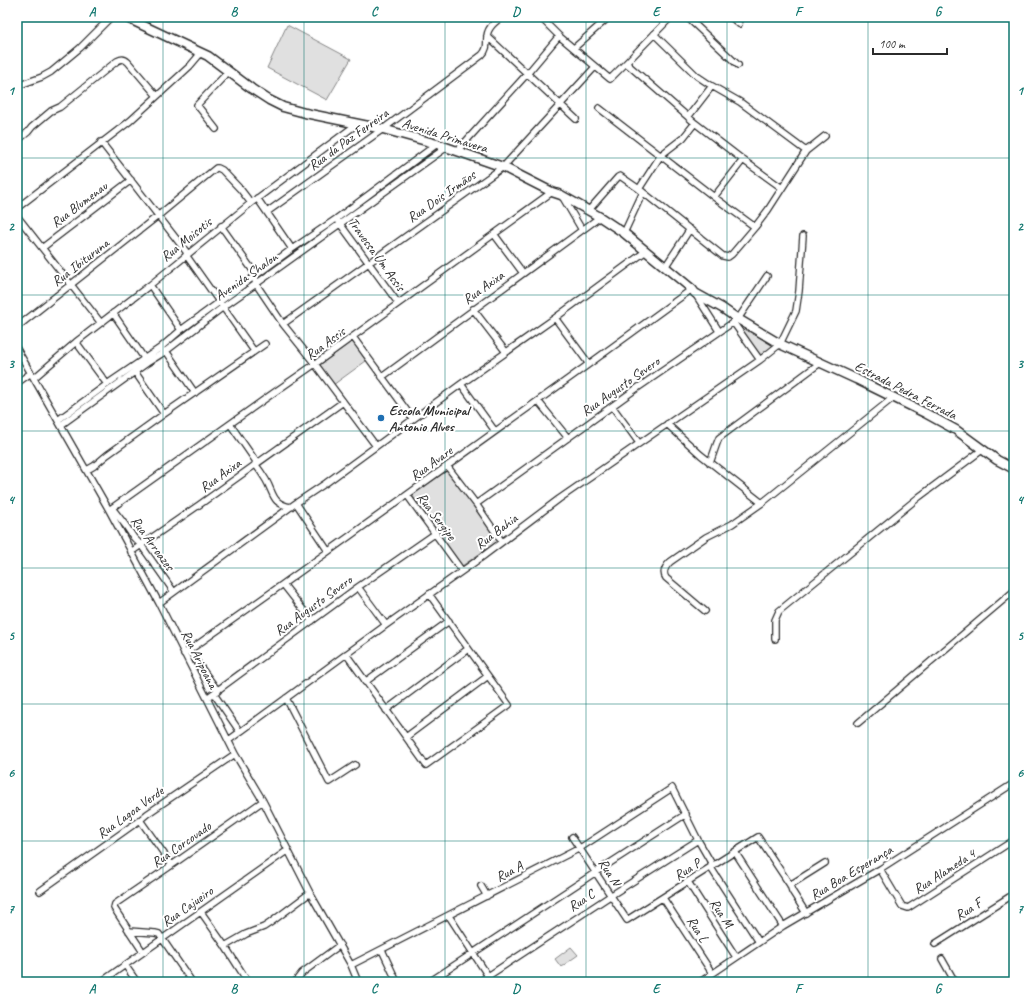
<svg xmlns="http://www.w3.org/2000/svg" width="1031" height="999" viewBox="0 0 1031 999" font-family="Caveat,sans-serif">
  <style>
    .green { fill: #e0e0e0; stroke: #868686 }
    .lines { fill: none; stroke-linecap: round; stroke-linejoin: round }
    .street-casing { stroke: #2b2b2b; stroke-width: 8 }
    .secondary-casing { stroke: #2b2b2b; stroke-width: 11 }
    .street { stroke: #fff; stroke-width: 5.5 }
    .secondary { stroke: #fff; stroke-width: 8 }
    .grid { fill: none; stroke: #0f766e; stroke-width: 1; stroke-opacity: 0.55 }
    .poi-dot { fill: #1f6fb2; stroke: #fff; stroke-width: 1.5 }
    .labels { text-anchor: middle; stroke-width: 4; stroke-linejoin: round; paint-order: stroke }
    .street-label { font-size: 14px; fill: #2b2b2b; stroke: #fff }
    .poi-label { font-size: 14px; font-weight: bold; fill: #2b2b2b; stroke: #fff; text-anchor: start }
    .neatline { fill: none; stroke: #0f766e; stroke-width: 1.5 }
    .grid-label { font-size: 13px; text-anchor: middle; font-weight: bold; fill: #0f766e }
  </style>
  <rect width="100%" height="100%" fill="#fff"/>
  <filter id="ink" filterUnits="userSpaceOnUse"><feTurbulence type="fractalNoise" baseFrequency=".025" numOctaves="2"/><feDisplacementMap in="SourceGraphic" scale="8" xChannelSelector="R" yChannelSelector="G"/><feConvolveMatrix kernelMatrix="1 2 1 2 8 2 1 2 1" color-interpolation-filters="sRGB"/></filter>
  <g filter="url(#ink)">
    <!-- green -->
    <path class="green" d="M 287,25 L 351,59 L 327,100 L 267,68 Z
      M 740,326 L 775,346 L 760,357 Z
      M 351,342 L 354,343 L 366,361 L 333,385 L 320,365 Z
      M 448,470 L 498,541 L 462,566 L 412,495 Z
      M 571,947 L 578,955 L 561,967 L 555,959 Z"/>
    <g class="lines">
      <!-- street casing -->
      <g class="street-casing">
        <path id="street" d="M 540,17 L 559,36 L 610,79 L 626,63 L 671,17
          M 687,17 L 738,65
          M 731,17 L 739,24
          M 654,34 L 697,76 L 712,86 L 740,102 L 806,151
          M 487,36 L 576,119
          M 574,48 L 609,17
          M 626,63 L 695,123 L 743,160 L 782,188
          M 17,86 L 42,77 L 51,72 L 80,48 L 111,17
          M 599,108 L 714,197 L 755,227
          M 688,117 L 712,86
          M 216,129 L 197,105 L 229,71
          M 17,141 L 28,132 L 32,127 L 51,111 L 60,107 L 117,61 C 121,59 124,58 128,62 L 157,96
          M 101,142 L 188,254
          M 457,151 L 527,74 L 559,36
          M 639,189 L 661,155 L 683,138 L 695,123
          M 562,196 L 582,230
          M 714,197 L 743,160
          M 257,198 L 292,249
          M 17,208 L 130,121 L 190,66 L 201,53
          M 589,210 L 618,177 L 620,176 L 639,189 L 723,256 L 728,257 L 732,254 L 755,227 L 768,210 L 806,151 L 825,136
          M 267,212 L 383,129 L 482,55 C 491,46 483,37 490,28 C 493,23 498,20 502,17
          M 17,216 L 101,323
          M 338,221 L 398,303
          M 221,226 L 256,275 L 255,280 L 256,284 L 283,324 L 315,364 L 376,446
          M 624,233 L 643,192
          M 494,234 L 523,273
          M 42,248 L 131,180
          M 186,255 L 254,351
          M 665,267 L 690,229
          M 150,285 L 181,330
          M 696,295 L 719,331
          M 473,309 L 506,352
          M 113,313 L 144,358
          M 555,318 L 589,364
          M 733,322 L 760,360
          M 283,324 L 503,167 L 595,67
          M 17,327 L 159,215 L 216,168 L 218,168 L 222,170 L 241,190 L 251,203
          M 353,337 L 413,419
          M 76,342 L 107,384
          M 17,349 L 109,510 L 159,603 L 235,754 L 263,801 L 310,893 L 351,965 L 358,982
          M 163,351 L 166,351 L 195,393
          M 135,372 L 164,414
          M 382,377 L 600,217
          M 34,378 L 76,342 L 150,285 L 251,203 L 357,124
          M 17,383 L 31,373
          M 461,384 L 495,431
          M 538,401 L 568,438
          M 612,406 L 639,443
          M 58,420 L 113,380 L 160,348 L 181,330 L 292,249 L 336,219 L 437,144
          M 230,424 L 257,463
          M 667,424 L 701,455 L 762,503
          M 61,425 L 147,363 L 166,351 L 223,307 L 256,284 L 447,147
          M 710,463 L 717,443 L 719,438 L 820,363
          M 255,464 C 259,469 263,475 266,480 C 274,494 272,504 291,507
          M 447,466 L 476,504 L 502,542
          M 87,470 L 94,466 L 107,455 L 164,414 L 265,344
          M 407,495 L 462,571
          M 296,503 L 328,551
          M 476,504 L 633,391 L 738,319 L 767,276
          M 112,508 L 126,526 L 134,538 L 141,545 L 174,592
          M 109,510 L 272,394 L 315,364 L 552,192
          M 131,552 L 199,505 L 343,402
          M 283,584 L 312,621
          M 358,587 L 386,625
          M 159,603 L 296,503 L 326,483 L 461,384 L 555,318 L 646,251
          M 705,611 L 666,578 C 662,572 665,567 670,562 L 706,537 L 732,524 L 762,503 L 894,397
          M 775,639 L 775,620 L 779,611 L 919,497 L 982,450
          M 189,651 L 218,691
          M 184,654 L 283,584 L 589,364 L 692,289
          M 346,654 L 426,765 L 509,705 L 429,594
          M 365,682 L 449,621
          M 214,694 L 240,732
          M 207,698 L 358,587 L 436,533
          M 286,698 L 329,782 L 355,765
          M 386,710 L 468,649
          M 858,723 L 1014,591
          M 406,737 L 488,676
          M 229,740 L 386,625 L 482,557 L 559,499 L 760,360 L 780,344 L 796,311 L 799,291 L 803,236
          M 140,820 L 172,865
          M 572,837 L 627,920 L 758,837 L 790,885 L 792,891 L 806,913
          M 735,852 L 783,926
          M 711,868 L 759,942
          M 880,869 L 902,906 L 908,908 L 1014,840
          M 688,882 L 736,957
          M 790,885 L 825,863
          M 481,886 L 487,896
          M 40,891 L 140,820 L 147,814 L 235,754
          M 663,898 L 712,973
          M 201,912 L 225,946 L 248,982
          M 449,916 L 492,982
          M 129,931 L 155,933 L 159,934 L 192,982
          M 935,944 L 1014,894
          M 225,946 L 246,934 L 264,927 L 270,923 L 310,893
          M 382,950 L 397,982
          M 143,952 L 114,908 L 115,904 L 172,865 L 263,801
          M 942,959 L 955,982
          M 125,965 L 137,982
          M 351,965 L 580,848 L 672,788 L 698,840 L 713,866
          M 101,982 L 288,850
          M 295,982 L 302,973 L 340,945
          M 429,982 L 596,872 L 686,814
          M 479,982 L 610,896 L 698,840
          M 700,982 L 783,926 L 880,869 L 1014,783"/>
      </g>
      <!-- secondary casing -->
      <g class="secondary-casing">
        <path id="secondary" d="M 125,17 L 208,56 L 252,89 L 269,100 L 283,107 L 305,113 L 383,129 L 437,144 L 503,167 L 552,192 L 561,195 L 600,217 L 624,233 L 692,289 L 695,293 L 722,308 L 738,319 L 780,344 L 856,379 L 925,413 L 956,430 L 997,460 L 1014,469"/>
      </g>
      <!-- street -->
      <use href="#street" class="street"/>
      <!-- secondary -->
      <use href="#secondary" class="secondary"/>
    </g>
  </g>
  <!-- grid -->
  <path class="grid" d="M 163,17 L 163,982M 304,17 L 304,982M 445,17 L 445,982M 586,17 L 586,982M 727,17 L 727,982M 868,17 L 868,982M 17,158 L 1014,158M 17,295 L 1014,295M 17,431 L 1014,431M 17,568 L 1014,568M 17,704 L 1014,704M 17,841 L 1014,841"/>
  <!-- markers -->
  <circle class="poi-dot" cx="381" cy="418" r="4"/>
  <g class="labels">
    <!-- street labels -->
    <g class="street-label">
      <text transform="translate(445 135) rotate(17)" y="5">Avenida Primavera</text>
      <text transform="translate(348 139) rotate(-36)" y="5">Rua da Paz Ferreira</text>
      <text transform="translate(441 196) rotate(-35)" y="5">Rua Dois Irmãos</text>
      <text transform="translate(79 204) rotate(-37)" y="5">Rua Blumenau</text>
      <text transform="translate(186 239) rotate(-39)" y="5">Rua Moisotis</text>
      <text transform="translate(377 254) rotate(54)" y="5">Travessa Um Assis</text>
      <text transform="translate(80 262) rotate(-38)" y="5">Rua Ibituruna</text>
      <text transform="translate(246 276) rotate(-35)" y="5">Avenida Shalon</text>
      <text transform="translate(483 287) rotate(-36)" y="5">Rua Axixa</text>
      <text transform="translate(325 343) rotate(-36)" y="5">Rua Assis</text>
      <text transform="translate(620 386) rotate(-35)" y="5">Rua Augusto Severo</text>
      <text transform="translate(906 390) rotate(27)" y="5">Estrada Pedra Ferrada</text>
      <text transform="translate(431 463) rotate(-36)" y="5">Rua Avare</text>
      <text transform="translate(220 475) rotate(-36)" y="5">Rua Axixa</text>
      <text transform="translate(437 516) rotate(53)" y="5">Rua Sergipe</text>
      <text transform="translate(496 531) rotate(-37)" y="5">Rua Bahia</text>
      <text transform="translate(153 543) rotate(54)" y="5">Rua Arroazes</text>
      <text transform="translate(313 605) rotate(-36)" y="5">Rua Augusto Severo</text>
      <text transform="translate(200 659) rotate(63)" y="5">Rua Aripoana</text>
      <text transform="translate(130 812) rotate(-36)" y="5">Rua Lagoa Verde</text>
      <text transform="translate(181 844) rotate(-35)" y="5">Rua Corcovado</text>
      <text transform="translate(687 869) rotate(-32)" y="5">Rua P</text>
      <text transform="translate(509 871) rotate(-27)" y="5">Rua A</text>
      <text transform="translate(944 871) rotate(-33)" y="5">Rua Alameda 4</text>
      <text transform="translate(610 872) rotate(58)" y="5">Rua N</text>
      <text transform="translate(851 872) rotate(-31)" y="5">Rua Boa Esperança</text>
      <text transform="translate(581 900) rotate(-33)" y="5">Rua C</text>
      <text transform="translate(187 906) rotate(-35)" y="5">Rua Cajueiro</text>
      <text transform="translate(968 909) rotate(-32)" y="5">Rua F</text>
      <text transform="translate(722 913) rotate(57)" y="5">Rua M</text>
      <text transform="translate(698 929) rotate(57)" y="5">Rua L</text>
    </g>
    <!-- poi labels -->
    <g class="poi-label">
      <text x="389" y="415">Escola Municipal<tspan x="389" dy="16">Antonio Alves</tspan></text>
    </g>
  </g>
  <!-- margin -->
  <rect width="1031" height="999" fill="none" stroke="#fff" stroke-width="44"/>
  <!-- scale -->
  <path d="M873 48v6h74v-6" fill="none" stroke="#2b2b2b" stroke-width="2"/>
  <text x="879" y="48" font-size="12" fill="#2b2b2b" stroke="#ffffff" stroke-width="3" paint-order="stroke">100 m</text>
  <rect x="22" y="22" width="987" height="955" class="neatline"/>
  <g class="grid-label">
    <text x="92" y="16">A</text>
    <text x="234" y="16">B</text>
    <text x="374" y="16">C</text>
    <text x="516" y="16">D</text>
    <text x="656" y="16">E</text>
    <text x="798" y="16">F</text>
    <text x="938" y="16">G</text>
    <text x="11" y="95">1</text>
    <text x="1020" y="95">1</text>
    <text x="11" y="231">2</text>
    <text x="1020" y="231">2</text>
    <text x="11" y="368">3</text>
    <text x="1020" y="368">3</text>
    <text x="11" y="504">4</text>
    <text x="1020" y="504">4</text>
    <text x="11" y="640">5</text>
    <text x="1020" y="640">5</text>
    <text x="11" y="777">6</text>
    <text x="1020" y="777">6</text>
    <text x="11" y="913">7</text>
    <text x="1020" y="913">7</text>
    <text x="92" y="993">A</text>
    <text x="234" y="993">B</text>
    <text x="374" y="993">C</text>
    <text x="516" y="993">D</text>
    <text x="656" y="993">E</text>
    <text x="798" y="993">F</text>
    <text x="938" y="993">G</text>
  </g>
</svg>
